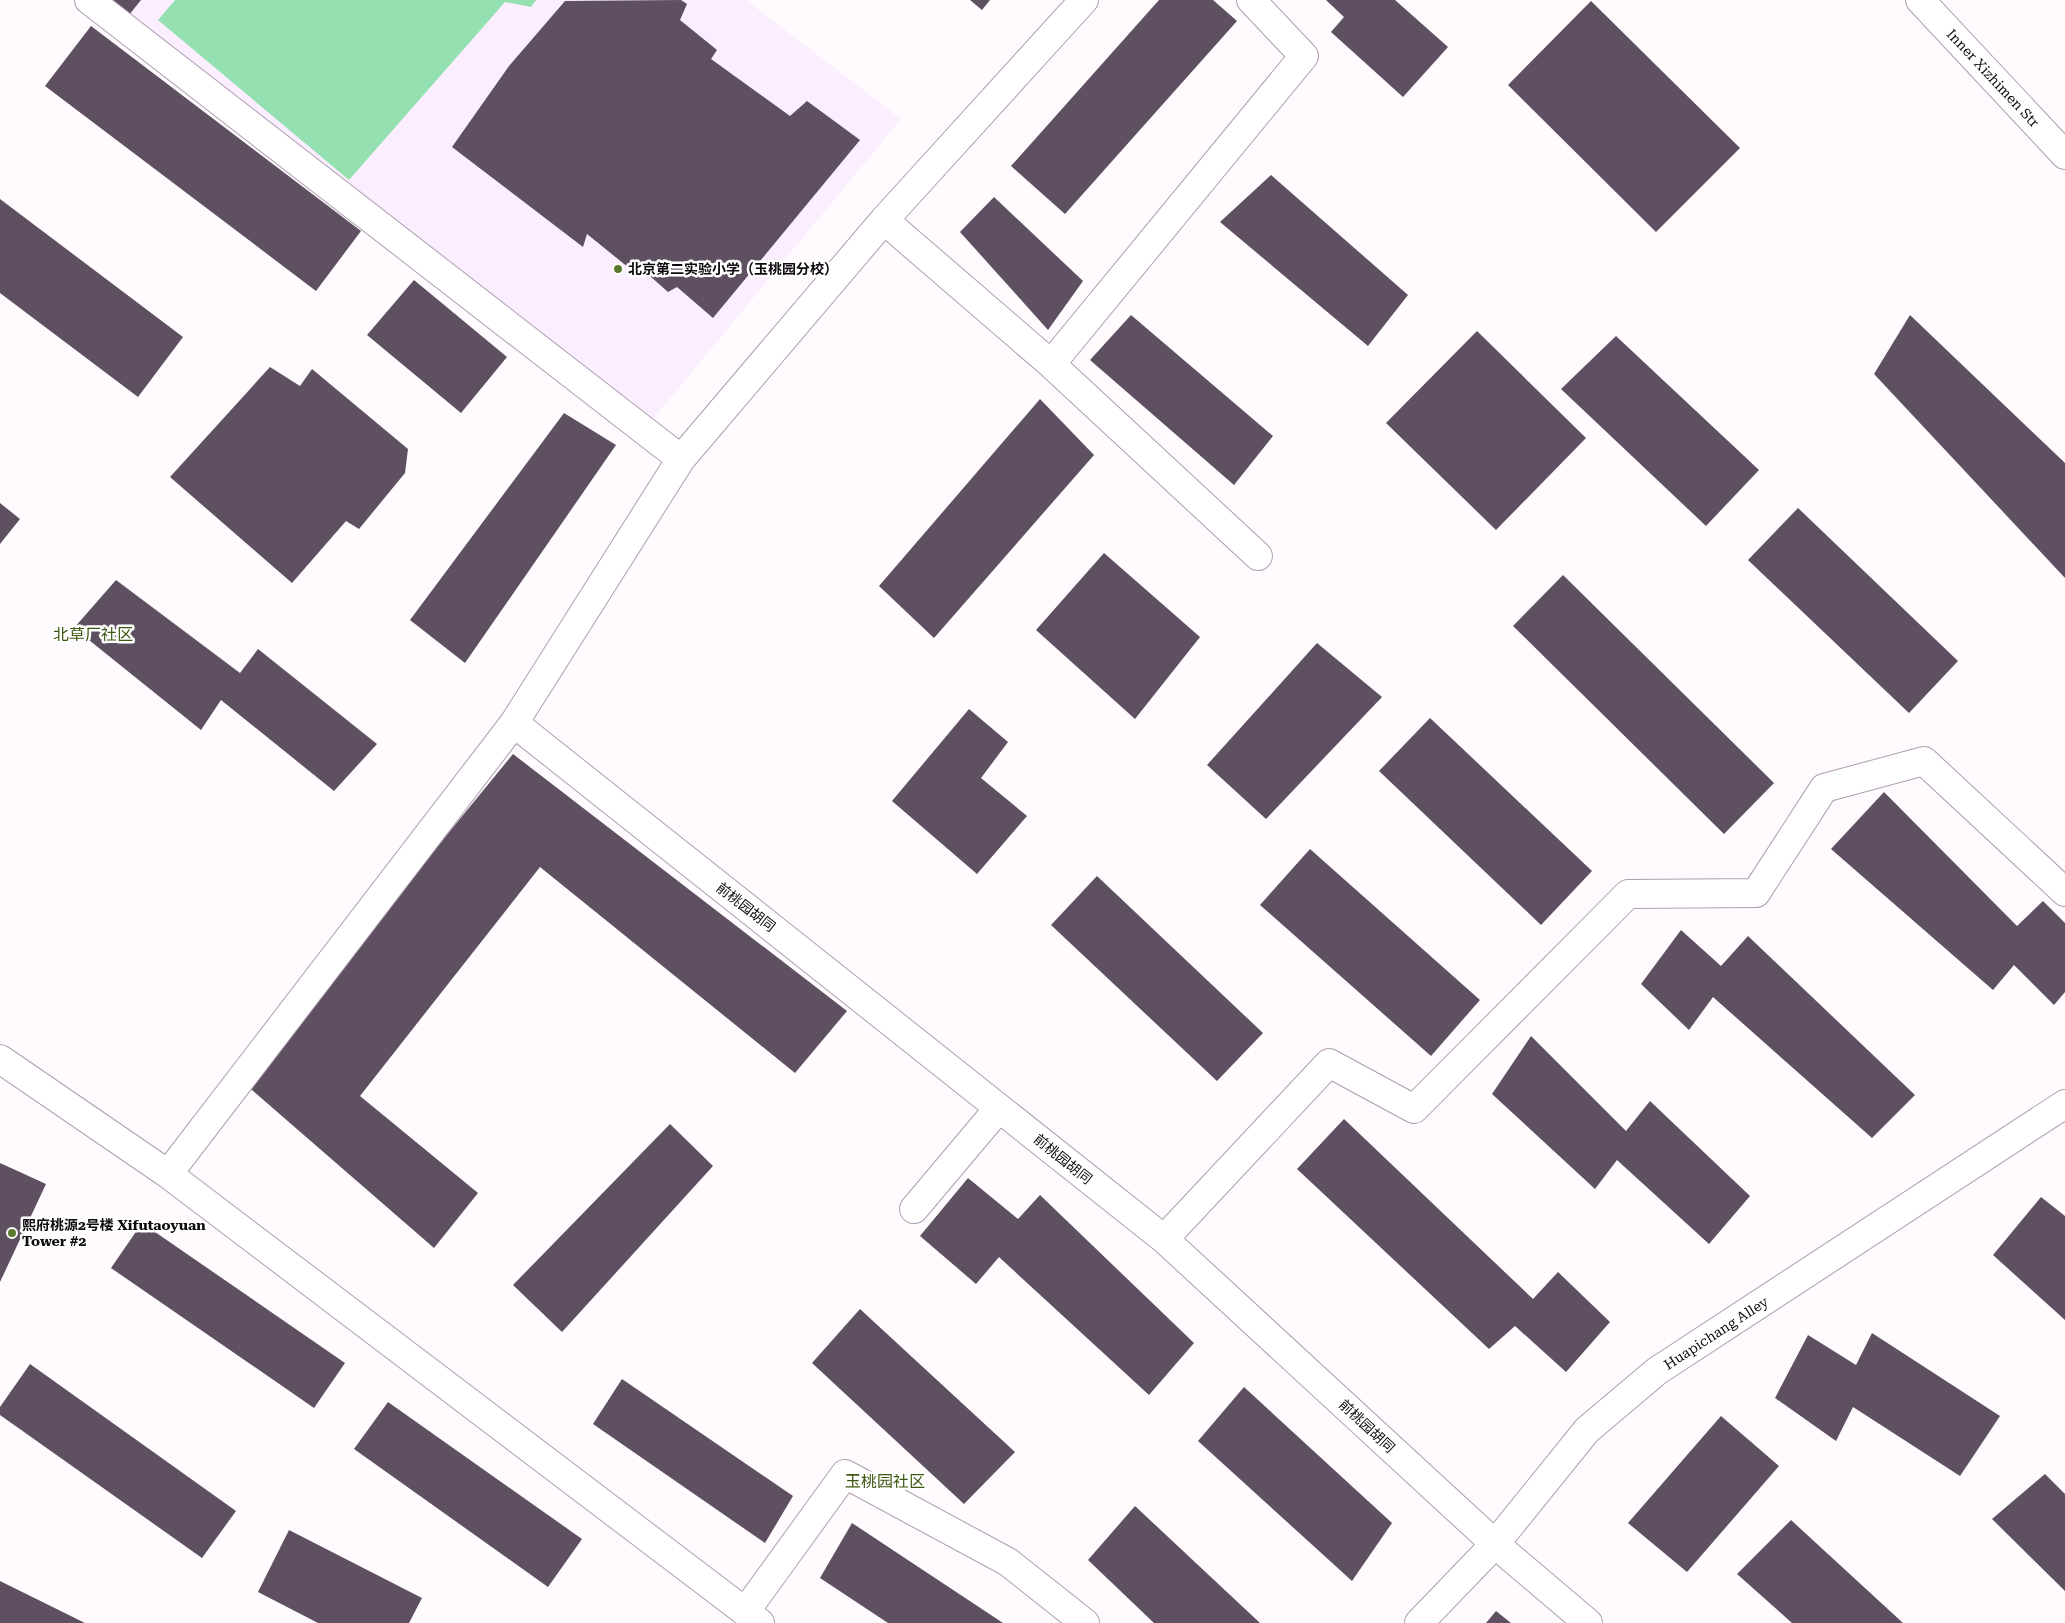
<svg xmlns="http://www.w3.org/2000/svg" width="2065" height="1623" viewBox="0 0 2065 1623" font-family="'Roboto Serif','Noto Sans SC',serif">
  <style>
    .built { fill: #fbeefe }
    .pitch { fill: #94e0b1 }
    .building { fill: #5e5060 }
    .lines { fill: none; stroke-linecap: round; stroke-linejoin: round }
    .street-casing { stroke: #ae9eb1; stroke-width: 30 }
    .secondary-casing { stroke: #ae9eb1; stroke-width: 30 }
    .street { stroke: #fff; stroke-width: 28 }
    .secondary { stroke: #fff; stroke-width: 28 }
    .poi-dot { fill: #5a7a30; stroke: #fff; stroke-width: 2 }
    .labels { text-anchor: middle; stroke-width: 5; stroke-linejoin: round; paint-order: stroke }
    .street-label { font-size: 14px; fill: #0f0910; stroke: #fff }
    .poi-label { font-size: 14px; font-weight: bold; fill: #0f0910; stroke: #fff; text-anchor: start }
    .quarter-label { font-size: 16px; fill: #3c5711; stroke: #fff }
  </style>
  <rect width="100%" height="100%" fill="#fefafe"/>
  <!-- built -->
  <path class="built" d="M 110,0 L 746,0 L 901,119 L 653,419 Z"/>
  <!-- pitch -->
  <path class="pitch" d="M 175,0 L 536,0 L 531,7 L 505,2 L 349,180 L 158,20 Z"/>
  <!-- building -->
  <path class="building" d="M 111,0 L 141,0 L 129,15 Z
    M 681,0 L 687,4 L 680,20 L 717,50 L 711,59 L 790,116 L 807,101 L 860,140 L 713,318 L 677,287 L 668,292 L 633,261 L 629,268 L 587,234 L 583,247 L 452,147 L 509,66 L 565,1 Z
    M 970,0 L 990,0 L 982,10 Z
    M 1159,0 L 1213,0 L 1237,21 L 1065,214 L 1011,166 Z
    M 1326,0 L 1395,0 L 1448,47 L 1403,97 L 1331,32 L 1344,17 Z
    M 1591,1 L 1740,148 L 1656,232 L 1508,85 Z
    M 91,26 L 361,231 L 316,291 L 45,86 Z
    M 1271,175 L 1408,295 L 1368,346 L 1220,222 Z
    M 994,197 L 1083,281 L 1048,330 L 960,232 Z
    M 0,199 L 183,337 L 138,397 L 0,293 Z
    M 414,280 L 507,357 L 461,413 L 367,335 Z
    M 1131,315 L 1273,436 L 1234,485 L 1090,360 Z
    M 1910,315 L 2065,463 L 2065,578 L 1874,374 Z
    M 1477,331 L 1586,438 L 1496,530 L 1386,423 Z
    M 1616,336 L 1759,470 L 1706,526 L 1561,389 Z
    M 270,367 L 300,386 L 312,369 L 408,449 L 405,473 L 359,529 L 346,521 L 292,583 L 170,477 Z
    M 1040,399 L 1094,455 L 934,638 L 879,586 Z
    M 564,413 L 616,445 L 465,663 L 410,620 Z
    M 0,503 L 20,519 L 0,544 Z
    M 1798,508 L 1958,661 L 1909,713 L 1748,560 Z
    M 1104,553 L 1200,637 L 1135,719 L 1036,630 Z
    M 1563,575 L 1774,783 L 1724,834 L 1513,626 Z
    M 116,580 L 240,673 L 258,649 L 377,744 L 334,791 L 221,700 L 201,730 L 74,628 Z
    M 1317,643 L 1382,697 L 1266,819 L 1207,765 Z
    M 969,709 L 1008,742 L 981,778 L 1027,816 L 977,874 L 892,801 Z
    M 1430,718 L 1592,871 L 1541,925 L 1379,771 Z
    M 513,754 L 847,1011 L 795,1073 L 540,867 L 360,1096 L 478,1193 L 434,1248 L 244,1083 Z
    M 1884,792 L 2017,926 L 2043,901 L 2065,923 L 2065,992 L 2054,1005 L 2014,965 L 1993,990 L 1831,849 Z
    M 1310,849 L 1480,1000 L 1431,1056 L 1260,905 Z
    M 1097,876 L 1263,1033 L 1217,1081 L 1051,925 Z
    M 1681,930 L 1721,966 L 1748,936 L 1915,1095 L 1872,1138 L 1713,997 L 1689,1030 L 1641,984 Z
    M 1531,1036 L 1626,1131 L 1650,1101 L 1750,1196 L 1709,1244 L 1617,1160 L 1595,1189 L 1492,1094 Z
    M 1344,1119 L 1533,1299 L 1558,1272 L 1610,1322 L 1566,1372 L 1515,1326 L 1489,1349 L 1297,1169 Z
    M 670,1124 L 713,1166 L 562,1332 L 513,1285 Z
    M 0,1163 L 46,1184 L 0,1282 Z
    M 968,1178 L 1018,1219 L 1040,1195 L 1194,1343 L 1149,1395 L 999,1257 L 976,1284 L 920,1236 Z
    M 2041,1197 L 2065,1216 L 2065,1320 L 1993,1255 Z
    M 142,1223 L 345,1363 L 314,1408 L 111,1268 Z
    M 860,1309 L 1015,1452 L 964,1504 L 812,1363 Z
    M 1872,1333 L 2000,1416 L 1960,1476 L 1853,1407 L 1836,1441 L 1775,1398 L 1808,1335 L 1856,1365 Z
    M 30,1364 L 236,1511 L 202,1558 L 0,1415 L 0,1407 Z
    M 622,1379 L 793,1496 L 765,1543 L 593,1424 Z
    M 1244,1387 L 1392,1523 L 1352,1581 L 1198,1441 Z
    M 388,1402 L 582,1539 L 548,1587 L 354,1449 Z
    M 1721,1416 L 1779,1466 L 1687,1572 L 1628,1523 Z
    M 2045,1474 L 2065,1494 L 2065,1591 L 1992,1519 Z
    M 1135,1506 L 1260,1623 L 1154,1623 L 1088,1560 Z
    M 1791,1520 L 1903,1623 L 1792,1623 L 1737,1574 Z
    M 852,1523 L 1003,1623 L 888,1623 L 820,1578 Z
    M 289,1530 L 422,1598 L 409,1623 L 318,1623 L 258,1592 Z
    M 0,1581 L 85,1623 L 0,1623 Z
    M 1496,1611 L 1511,1623 L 1486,1623 Z"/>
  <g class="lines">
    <!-- street casing -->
    <g class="street-casing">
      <path id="street" d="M 89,0 L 681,459
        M 884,220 L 1051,364 L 1258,556
        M 1051,364 L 1304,56 L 1251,0
        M 514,723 L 1164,1239 L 1495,1544 L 1588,1623
        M 0,1059 L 168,1174 L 760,1623
        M 168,1174 L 514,723 L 681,459 L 884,220 L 1084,0
        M 914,1209 L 999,1108
        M 1164,1239 L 1329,1063 L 1414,1109 L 1628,894 L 1756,893 L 1824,788 L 1924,761 L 2065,892
        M 745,1612 L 845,1474 L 1008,1562 L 1085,1623"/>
    </g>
    <!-- secondary casing -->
    <g class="secondary-casing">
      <path id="secondary" d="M 1920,0 L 2065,155
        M 1419,1623 L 1495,1544 L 1587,1430 L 1657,1371 L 2065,1104"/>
    </g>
    <!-- street -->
    <use href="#street" class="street"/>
    <!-- secondary -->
    <use href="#secondary" class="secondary"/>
  </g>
  <!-- markers -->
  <g class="poi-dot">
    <circle cx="618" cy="269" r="5"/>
    <circle cx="12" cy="1233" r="5"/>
  </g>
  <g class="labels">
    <!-- street labels -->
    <g class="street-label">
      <text transform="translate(1993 78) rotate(47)" y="5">Inner Xizhimen Str</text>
      <text transform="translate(746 907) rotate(38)" y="5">前桃园胡同</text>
      <text transform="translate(1063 1159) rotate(39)" y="5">前桃园胡同</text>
      <text transform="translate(1716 1333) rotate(-33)" y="5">Huapichang Alley</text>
      <text transform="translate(1367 1426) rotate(43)" y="5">前桃园胡同</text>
    </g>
    <!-- poi labels -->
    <g class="poi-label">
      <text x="628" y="274">北京第二实验小学（玉桃园分校）</text>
      <text x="22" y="1230">熙府桃源2号楼 Xifutaoyuan<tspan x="22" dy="16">Tower #2</tspan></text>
    </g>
    <!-- quarter labels -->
    <g class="quarter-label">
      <text x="93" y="640">北草厂社区</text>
      <text x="885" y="1487">玉桃园社区</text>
    </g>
  </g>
</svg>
